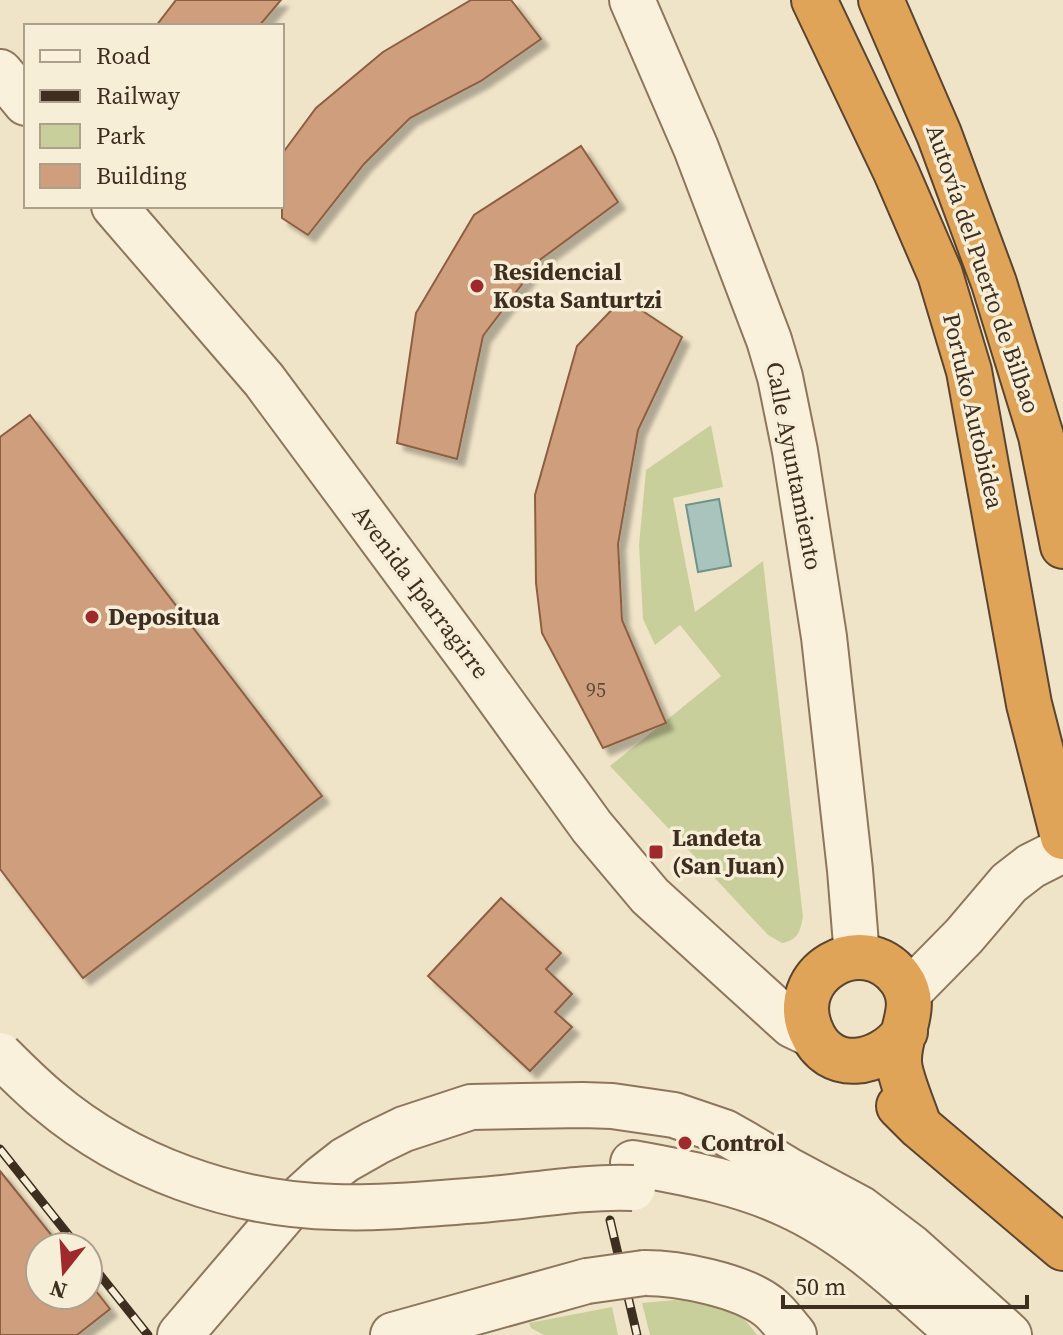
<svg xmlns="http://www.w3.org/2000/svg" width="1063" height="1335" viewBox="0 0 1063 1335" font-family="'Source Serif 4',serif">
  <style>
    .green { fill: #c9cf9b }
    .water { fill: #a9c4bc; stroke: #6f938a; stroke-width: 2 }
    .building { fill: #cf9f7d; stroke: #8d5f41; stroke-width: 2; filter: url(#shadow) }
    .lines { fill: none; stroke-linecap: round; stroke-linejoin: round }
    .minor-casing { stroke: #8d765c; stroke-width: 48 }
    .highway-casing { stroke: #5b4430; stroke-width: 48 }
    .minor { stroke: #faf1dc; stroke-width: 44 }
    .highway { stroke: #e0a458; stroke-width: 44 }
    .rail-casing { stroke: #3d2e20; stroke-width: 9 }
    .rail { stroke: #f7eed8; stroke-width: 6; stroke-dasharray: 18; stroke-linecap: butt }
    .minor-bridge-casing { stroke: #8d765c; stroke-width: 48; stroke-linecap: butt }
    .minor-bridge { stroke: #faf1dc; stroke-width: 44 }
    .poi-dot { fill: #9e2a2b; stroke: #f7eed8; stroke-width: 3 }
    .labels { text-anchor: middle; stroke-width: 7; stroke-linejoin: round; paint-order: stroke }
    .number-label { font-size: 20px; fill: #624a37 }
    .street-label { font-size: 24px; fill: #3d2e20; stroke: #f7eed8 }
    .poi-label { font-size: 24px; font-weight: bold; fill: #3d2e20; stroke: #f7eed8; text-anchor: start }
  </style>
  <defs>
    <filter id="shadow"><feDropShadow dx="7" dy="7" stdDeviation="2" flood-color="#0004"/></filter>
  </defs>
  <rect width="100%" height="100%" fill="#f0e4c8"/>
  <!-- green -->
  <path class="green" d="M 711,425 L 723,487 L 673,498 L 695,612 L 763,561 L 803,917 C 800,932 798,940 782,943 L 768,935 L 610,766 L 721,676 L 680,625 L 655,645 L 643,619 L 639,545 L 646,470 Z
    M 674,1300 C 713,1303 733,1300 757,1335 L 650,1335 L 642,1303 Z
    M 612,1307 L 618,1335 L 544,1335 L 531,1328 L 529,1323 Z"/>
  <!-- water -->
  <path class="water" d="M 719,499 L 731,566 L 698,572 L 686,505 Z"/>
  <!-- building -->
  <path class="building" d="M 176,0 L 281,0 L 259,26 L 156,26 Z
    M 471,0 L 511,0 L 541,39 L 481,81 L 410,118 L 364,164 L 308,235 L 282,218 L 282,154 L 316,108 L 383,52 Z
    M 581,146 L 618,202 L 541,259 L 483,336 L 457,459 L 397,443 L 416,313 L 474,215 Z
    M 623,298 L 682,337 L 638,430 L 618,544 L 622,620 L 666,723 L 603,748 L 542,633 L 536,583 L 535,495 L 577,346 Z
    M 30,415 L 322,796 L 83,978 L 0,869 L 0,437 Z
    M 501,898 L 561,953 L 546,969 L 572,994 L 555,1012 L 572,1027 L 530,1071 L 428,976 Z
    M 0,1171 L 61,1247 L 40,1247 L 40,1295 L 88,1295 L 88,1281 L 110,1309 L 77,1335 L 0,1335 Z"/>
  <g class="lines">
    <!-- minor casing -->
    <g class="minor-casing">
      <path id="minor" d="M 632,0 L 696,148 L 769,340 L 780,377 L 795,451 L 824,637 L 850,870 L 857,957
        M 0,72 L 26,103
        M 114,206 L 264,380 L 475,665 L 592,827 L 650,896 L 792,1025 L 811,1034
        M 908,993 L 964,936 L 1009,883 L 1031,866 L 1063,850
        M 633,1163 C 686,1173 739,1182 788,1205 C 852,1234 908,1288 960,1335
        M 644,1273 C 679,1273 741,1285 769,1307 C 779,1315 786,1326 794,1335
        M 180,1335 L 287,1210 L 322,1178 L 345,1160 L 375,1143 L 404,1129 L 471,1107 L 583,1105 L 612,1106 L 674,1115 L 724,1132 L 747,1145 L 790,1171 L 861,1209 L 911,1247 L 1009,1335
        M 393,1335 L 587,1281"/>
    </g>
    <!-- highway casing -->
    <g class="highway-casing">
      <path id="highway" d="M 814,0 L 896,172 L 940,274 L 969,371 L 1029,704 L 1063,837
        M 881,0 L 939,134 L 994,283 L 1041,436 L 1063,546
        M 905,1032 C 881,1066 829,1075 811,1031 C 786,974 862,929 900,978 C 921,1006 898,1032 899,1061 C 899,1076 914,1110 919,1126
        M 899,1106 L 919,1126 L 1063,1248"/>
    </g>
    <!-- minor -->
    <use href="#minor" class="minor"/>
    <!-- highway -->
    <use href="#highway" class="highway"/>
    <!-- rail casing -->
    <g class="rail-casing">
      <path id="rail" d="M 0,1149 L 78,1247
        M 610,1220 L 637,1335
        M 88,1260 L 148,1335"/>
    </g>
    <!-- rail -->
    <use href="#rail" class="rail"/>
    <!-- minor-bridge casing -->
    <g class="minor-bridge-casing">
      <path id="minor-bridge" d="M 0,1055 C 16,1071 32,1087 49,1101 C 127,1167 234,1205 335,1207 C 384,1209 433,1203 481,1200 C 532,1196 582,1186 633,1188
        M 587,1281 L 644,1273"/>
    </g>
    <!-- minor-bridge -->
    <use href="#minor-bridge" class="minor-bridge"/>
  </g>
  <!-- markers -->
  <g class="poi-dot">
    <circle cx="477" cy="286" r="8"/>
    <circle cx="92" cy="617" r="8"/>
    <rect x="648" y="844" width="16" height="16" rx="4"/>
    <circle cx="685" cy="1143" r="8"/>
  </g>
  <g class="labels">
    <!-- number labels -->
    <g class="number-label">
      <text x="596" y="697">95</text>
    </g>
    <!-- street labels -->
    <g class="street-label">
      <text transform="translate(983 269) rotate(71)" y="8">Autovía del Puerto de Bilbao</text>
      <text transform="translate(973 411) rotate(77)" y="8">Portuko Autobidea</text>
      <text transform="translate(794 466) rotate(79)" y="8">Calle Ayuntamiento</text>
      <text transform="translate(421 592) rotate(53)" y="8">Avenida Iparragirre</text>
    </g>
    <!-- poi labels -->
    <g class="poi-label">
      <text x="493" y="280">Residencial<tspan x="493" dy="28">Kosta Santurtzi</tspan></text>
      <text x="108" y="625">Depositua</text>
      <text x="672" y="846">Landeta<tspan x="672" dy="28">(San Juan)</tspan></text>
      <text x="701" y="1151">Control</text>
    </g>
  </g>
  <!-- legend -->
  <rect x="24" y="24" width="260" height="184" fill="#f7eed8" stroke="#ada18e" stroke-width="2"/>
  <rect x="40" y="50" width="40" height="12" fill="#faf1dc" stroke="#ada18e" stroke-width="2"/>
  <text x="96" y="64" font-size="24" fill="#3d2e20">Road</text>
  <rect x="40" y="90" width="40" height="12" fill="#3d2e20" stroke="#ada18e" stroke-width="2"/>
  <text x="96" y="104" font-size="24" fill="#3d2e20">Railway</text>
  <rect x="40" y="124" width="40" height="24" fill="#c9cf9b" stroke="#ada18e" stroke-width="2"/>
  <text x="96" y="144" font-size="24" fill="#3d2e20">Park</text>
  <rect x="40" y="164" width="40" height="24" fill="#cf9f7d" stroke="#ada18e" stroke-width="2"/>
  <text x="96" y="184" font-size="24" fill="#3d2e20">Building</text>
  <!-- north arrow -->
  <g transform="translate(64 1271) rotate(197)"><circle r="38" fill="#f7eed8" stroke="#ada18e" stroke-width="2"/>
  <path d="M0-6L14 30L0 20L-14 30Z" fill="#9e2a2b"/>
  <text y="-12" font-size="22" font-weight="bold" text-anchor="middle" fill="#3d2e20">N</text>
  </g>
  <!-- scale -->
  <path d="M783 1295v12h244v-12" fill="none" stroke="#3d2e20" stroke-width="4"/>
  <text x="795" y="1295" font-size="24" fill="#3d2e20" stroke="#f7eed8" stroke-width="6" paint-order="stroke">50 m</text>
</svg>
